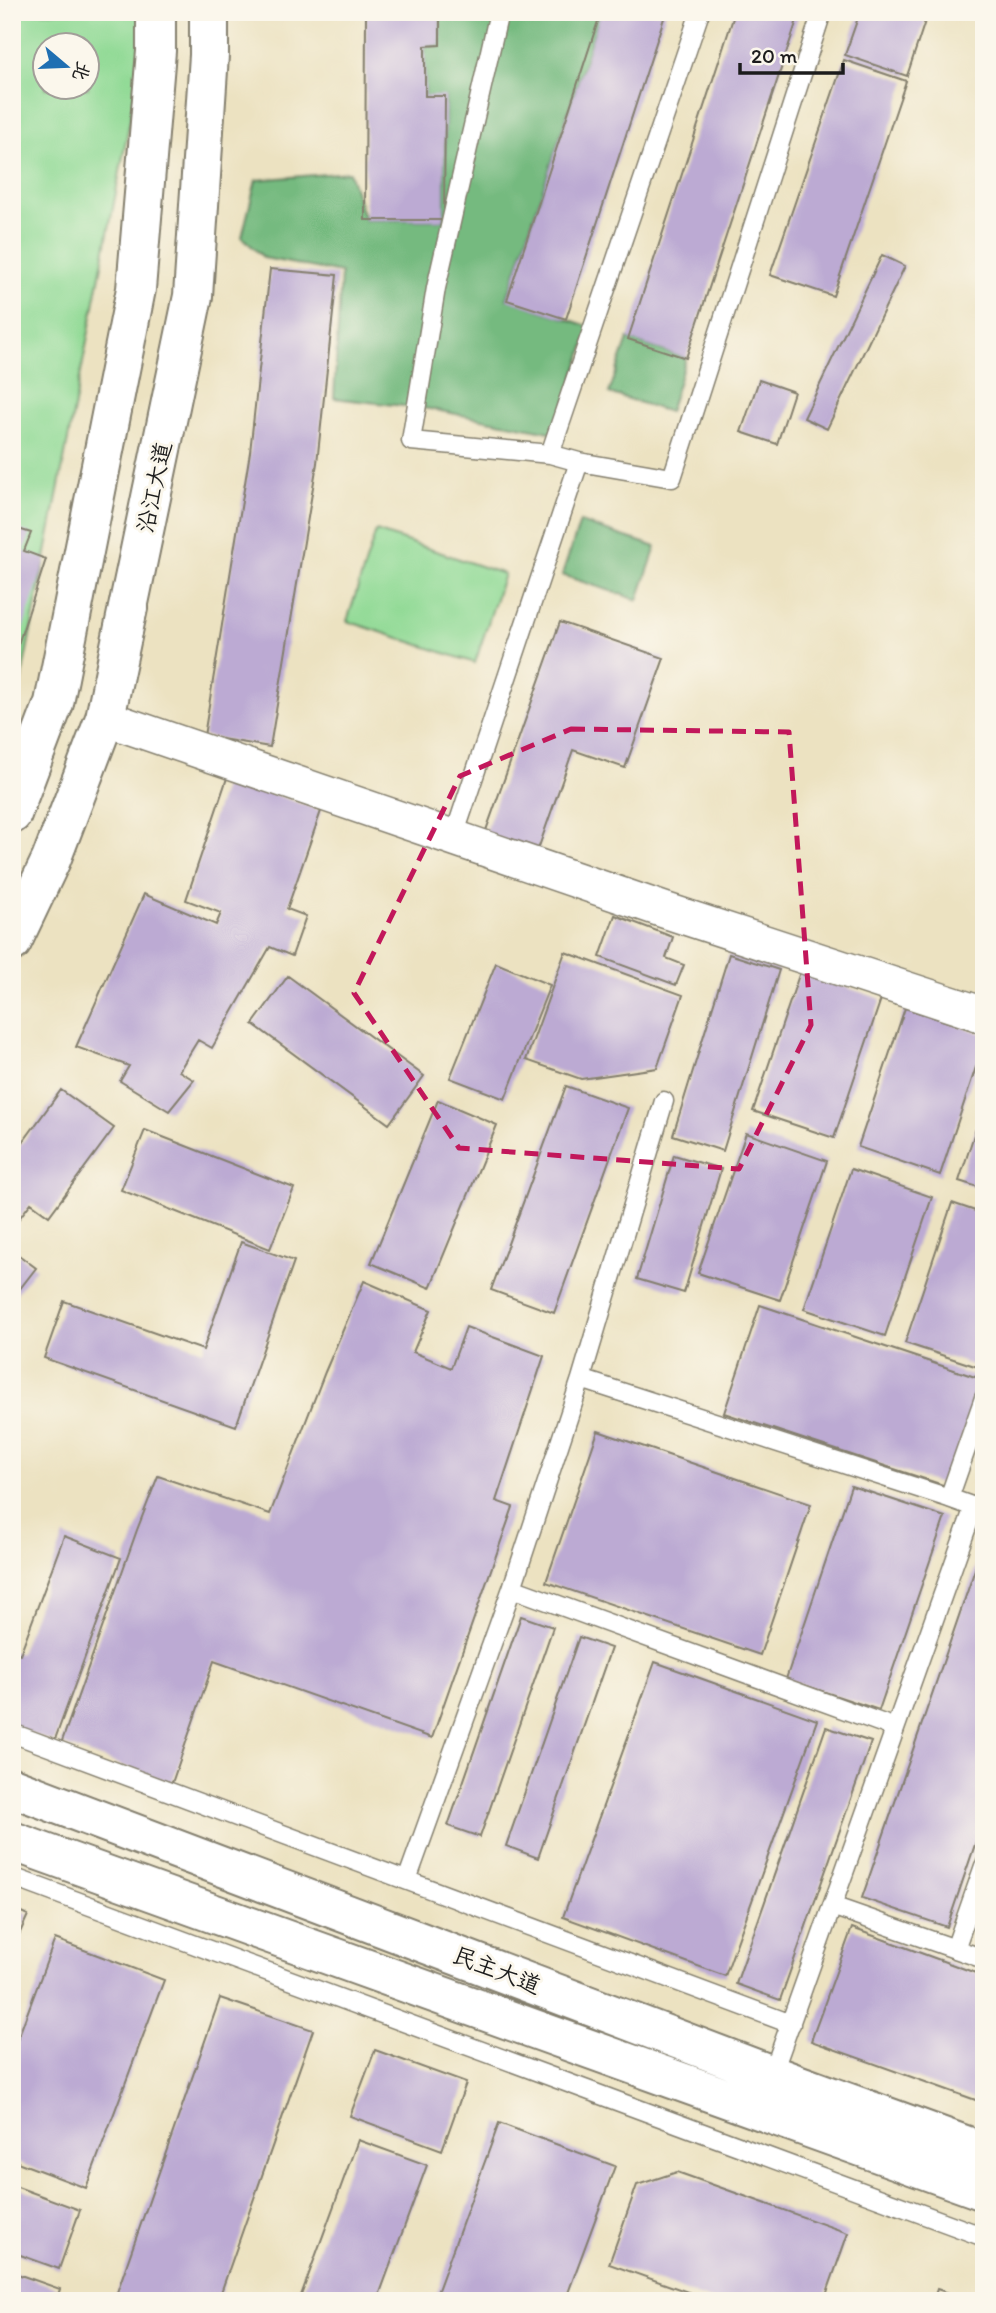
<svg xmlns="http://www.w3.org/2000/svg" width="996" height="2313" viewBox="0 0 996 2313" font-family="Itim,'LXGW WenKai TC',sans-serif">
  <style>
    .green { fill: #92da96; stroke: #577b59; stroke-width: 2; fill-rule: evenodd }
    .forest { fill: #75ba7f; stroke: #486b4e; stroke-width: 2 }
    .building { fill: #bcaad3 }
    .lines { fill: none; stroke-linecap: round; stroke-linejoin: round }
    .lane-casing { stroke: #847f6e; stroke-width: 21 }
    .street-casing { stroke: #847f6e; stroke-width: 38 }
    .primary-casing { stroke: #847f6e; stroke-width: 42 }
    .lane { stroke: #fff; stroke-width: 18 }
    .street { stroke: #fff; stroke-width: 35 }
    .primary { stroke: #fff; stroke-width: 38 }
    .marked { fill: none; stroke: #c2185b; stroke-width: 5; stroke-dasharray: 14 9; stroke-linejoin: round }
    .labels { text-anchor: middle; stroke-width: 6; stroke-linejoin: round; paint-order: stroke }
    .street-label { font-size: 23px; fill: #1c1c1c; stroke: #fbf7ec }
  </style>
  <rect width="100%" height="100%" fill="#fbf7ec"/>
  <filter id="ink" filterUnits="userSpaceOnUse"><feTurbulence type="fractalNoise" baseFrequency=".0143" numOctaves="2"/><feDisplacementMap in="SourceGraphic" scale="14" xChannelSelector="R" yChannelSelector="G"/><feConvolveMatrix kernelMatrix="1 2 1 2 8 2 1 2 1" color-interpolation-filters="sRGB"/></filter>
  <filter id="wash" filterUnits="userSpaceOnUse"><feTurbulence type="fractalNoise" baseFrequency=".00686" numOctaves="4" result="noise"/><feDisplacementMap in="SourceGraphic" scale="28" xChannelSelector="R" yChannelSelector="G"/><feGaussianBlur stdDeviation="1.57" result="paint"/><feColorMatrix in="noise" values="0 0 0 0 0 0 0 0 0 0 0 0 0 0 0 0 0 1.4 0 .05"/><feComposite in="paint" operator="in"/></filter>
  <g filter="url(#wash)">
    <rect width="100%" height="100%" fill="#ece2c1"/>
    <!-- green -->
    <path class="green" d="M 12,12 L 151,12 L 12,728 ZM 46,46 L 88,46 L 88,88 L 46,88 Z
      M 376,531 L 504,574 L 475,663 L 347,621 Z"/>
    <!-- forest -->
    <path class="forest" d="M 440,12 L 601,12 L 507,299 L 591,327 L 555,433 L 430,409 L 334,398 L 341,273 L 264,258 L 242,237 L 256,180 L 349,172 L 365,220 L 444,220 L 445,97 L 425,96 L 425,46 L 440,45 Z
      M 628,339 L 686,358 L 669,412 L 609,393 Z
      M 580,522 L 656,547 L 638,600 L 562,575 Z"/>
    <g id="blocks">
      <!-- building -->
      <path class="building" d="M 366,12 L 440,12 L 440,45 L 425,46 L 425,96 L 445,96 L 444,220 L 365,220 Z
        M 601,12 L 666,12 L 566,319 L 507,300 Z
        M 735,12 L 799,14 L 686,358 L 628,339 Z
        M 860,12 L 928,12 L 907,76 L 845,55 Z
        M 844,60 L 906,81 L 833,296 L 770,275 Z
        M 882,255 L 905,266 L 827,429 L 804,418 Z
        M 270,269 L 337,275 L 317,463 L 270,747 L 204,736 L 250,452 Z
        M 759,380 L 794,392 L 777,444 L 741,432 Z
        M 12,527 L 31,533 L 24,551 L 46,559 L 13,660 Z
        M 560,622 L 664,658 L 625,768 L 573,750 L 535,858 L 483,839 Z
        M 227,778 L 321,811 L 287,909 L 306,916 L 292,956 L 270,947 L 212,1048 L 198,1040 L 179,1071 L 194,1080 L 169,1111 L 120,1081 L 129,1066 L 76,1047 L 144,894 L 216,925 L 221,913 L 186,900 Z
        M 615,915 L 673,937 L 666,958 L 684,965 L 676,985 L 600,957 Z
        M 565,952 L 683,995 L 657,1068 L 581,1079 L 526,1060 Z
        M 729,954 L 779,970 L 723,1151 L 673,1135 Z
        M 496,963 L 550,985 L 505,1099 L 450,1078 Z
        M 800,972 L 881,999 L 834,1138 L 753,1111 Z
        M 288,976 L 424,1076 L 389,1124 L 253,1024 Z
        M 905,1008 L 984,1034 L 984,1043 L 940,1175 L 858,1147 Z
        M 566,1086 L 628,1108 L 554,1313 L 491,1290 Z
        M 61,1090 L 114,1128 L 49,1216 L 31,1203 L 14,1225 L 12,1223 L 12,1157 Z
        M 438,1100 L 497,1125 L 430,1288 L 371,1263 Z
        M 983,1107 L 984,1107 L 984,1189 L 959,1181 Z
        M 145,1130 L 294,1188 L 270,1249 L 121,1190 Z
        M 746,1133 L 827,1161 L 780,1300 L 698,1273 Z
        M 674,1155 L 721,1169 L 684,1293 L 637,1279 Z
        M 851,1169 L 932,1197 L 885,1336 L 804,1309 Z
        M 952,1203 L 984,1214 L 984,1369 L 905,1343 Z
        M 241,1242 L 294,1261 L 236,1426 L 44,1358 L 64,1301 L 203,1350 Z
        M 12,1250 L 36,1268 L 12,1299 Z
        M 364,1281 L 431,1310 L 413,1352 L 451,1368 L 466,1327 L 544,1356 L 496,1501 L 513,1507 L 432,1738 L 214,1661 L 172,1783 L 61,1744 L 137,1530 L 158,1476 L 270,1514 L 325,1372 Z
        M 760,1305 L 981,1379 L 946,1486 L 724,1413 Z
        M 598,1431 L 811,1504 L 760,1655 L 546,1582 Z
        M 983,1461 L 984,1461 L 984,1482 L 977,1480 Z
        M 851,1486 L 945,1517 L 879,1710 L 786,1679 Z
        M 64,1536 L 121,1558 L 54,1742 L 12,1727 L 12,1651 L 20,1654 Z
        M 984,1543 L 984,1818 L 947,1927 L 862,1898 Z
        M 521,1616 L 553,1627 L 480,1837 L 448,1826 Z
        M 579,1637 L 611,1648 L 538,1858 L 506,1846 Z
        M 655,1662 L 817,1720 L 725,1976 L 563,1917 Z
        M 826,1727 L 871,1742 L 780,2000 L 736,1984 Z
        M 12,1908 L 28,1915 L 12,1950 Z
        M 852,1928 L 984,1976 L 984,2103 L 811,2041 Z
        M 55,1939 L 164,1980 L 86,2188 L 12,2160 L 12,2054 Z
        M 220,1998 L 313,2030 L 218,2301 L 114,2301 Z
        M 375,2050 L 466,2083 L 442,2150 L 350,2116 Z
        M 499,2123 L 615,2166 L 565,2301 L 434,2301 Z
        M 358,2140 L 427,2165 L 377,2301 L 299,2301 Z
        M 677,2172 L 848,2233 L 824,2301 L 713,2301 L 609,2264 L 637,2185 Z
        M 12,2185 L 80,2210 L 59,2269 L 12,2252 Z
        M 12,2272 L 60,2289 L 56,2301 L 12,2301 Z
        M 937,2289 L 969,2300 L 969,2301 L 933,2301 Z"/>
    </g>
  </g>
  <g filter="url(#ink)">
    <use href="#blocks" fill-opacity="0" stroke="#847f6e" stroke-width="2"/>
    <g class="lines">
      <!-- lane casing -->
      <g class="lane-casing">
        <path id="lane" d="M 550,454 L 700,12
          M 579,462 L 672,478 L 822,12
          M 453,839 L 579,462 L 550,454 L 411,441 L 436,288 L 499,12
          M 581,1379 L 664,1101
          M 895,1728 L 512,1588 L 581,1379 L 949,1498
          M 12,1733 L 791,2024
          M 12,1877 L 984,2237
          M 407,1880 L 512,1588
          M 832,1906 L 984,1959
          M 955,1949 L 984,1866
          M 772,2075 L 974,1507 L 949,1498 L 984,1398"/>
      </g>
      <!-- street casing -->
      <g class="street-casing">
        <path id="street" d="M 105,718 L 664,910 L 984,1015"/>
      </g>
      <!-- primary casing -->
      <g class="primary-casing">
        <path id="primary" d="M 12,814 L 54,703 L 136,289 L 156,51 L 156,12
          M 12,942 L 51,860 L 105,718 L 193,296 L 209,55 L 209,12
          M 12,1787 L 772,2075 L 984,2152
          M 12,1841 L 984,2191"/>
      </g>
      <!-- lane -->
      <use href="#lane" class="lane"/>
      <!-- street -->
      <use href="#street" class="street"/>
      <!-- primary -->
      <use href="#primary" class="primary"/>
    </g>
  </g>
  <!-- marked area -->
  <path class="marked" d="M 571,729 L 789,732 L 811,1025 L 739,1169 L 459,1148 L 354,993 L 460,776 Z"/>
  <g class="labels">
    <!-- street labels -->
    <g class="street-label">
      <text transform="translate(154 487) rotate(-78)" y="8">沿江大道</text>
      <text transform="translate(497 1970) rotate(21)" y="8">民主大道</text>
    </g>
  </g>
  <!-- margin -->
  <rect width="996" height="2313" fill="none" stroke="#fbf7ec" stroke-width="42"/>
  <!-- north arrow -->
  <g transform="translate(66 66) rotate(109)"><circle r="33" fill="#fbf7ec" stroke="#a29f99" stroke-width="2"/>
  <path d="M0-5L12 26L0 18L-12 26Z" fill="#1f6fb2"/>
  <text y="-10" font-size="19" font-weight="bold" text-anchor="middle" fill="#1c1c1c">北</text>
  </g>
  <!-- scale -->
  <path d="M740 63v10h103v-10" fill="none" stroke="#1c1c1c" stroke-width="3.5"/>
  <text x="751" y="63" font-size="21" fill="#1c1c1c" stroke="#fbf7ec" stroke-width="5" paint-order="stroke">20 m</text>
</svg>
